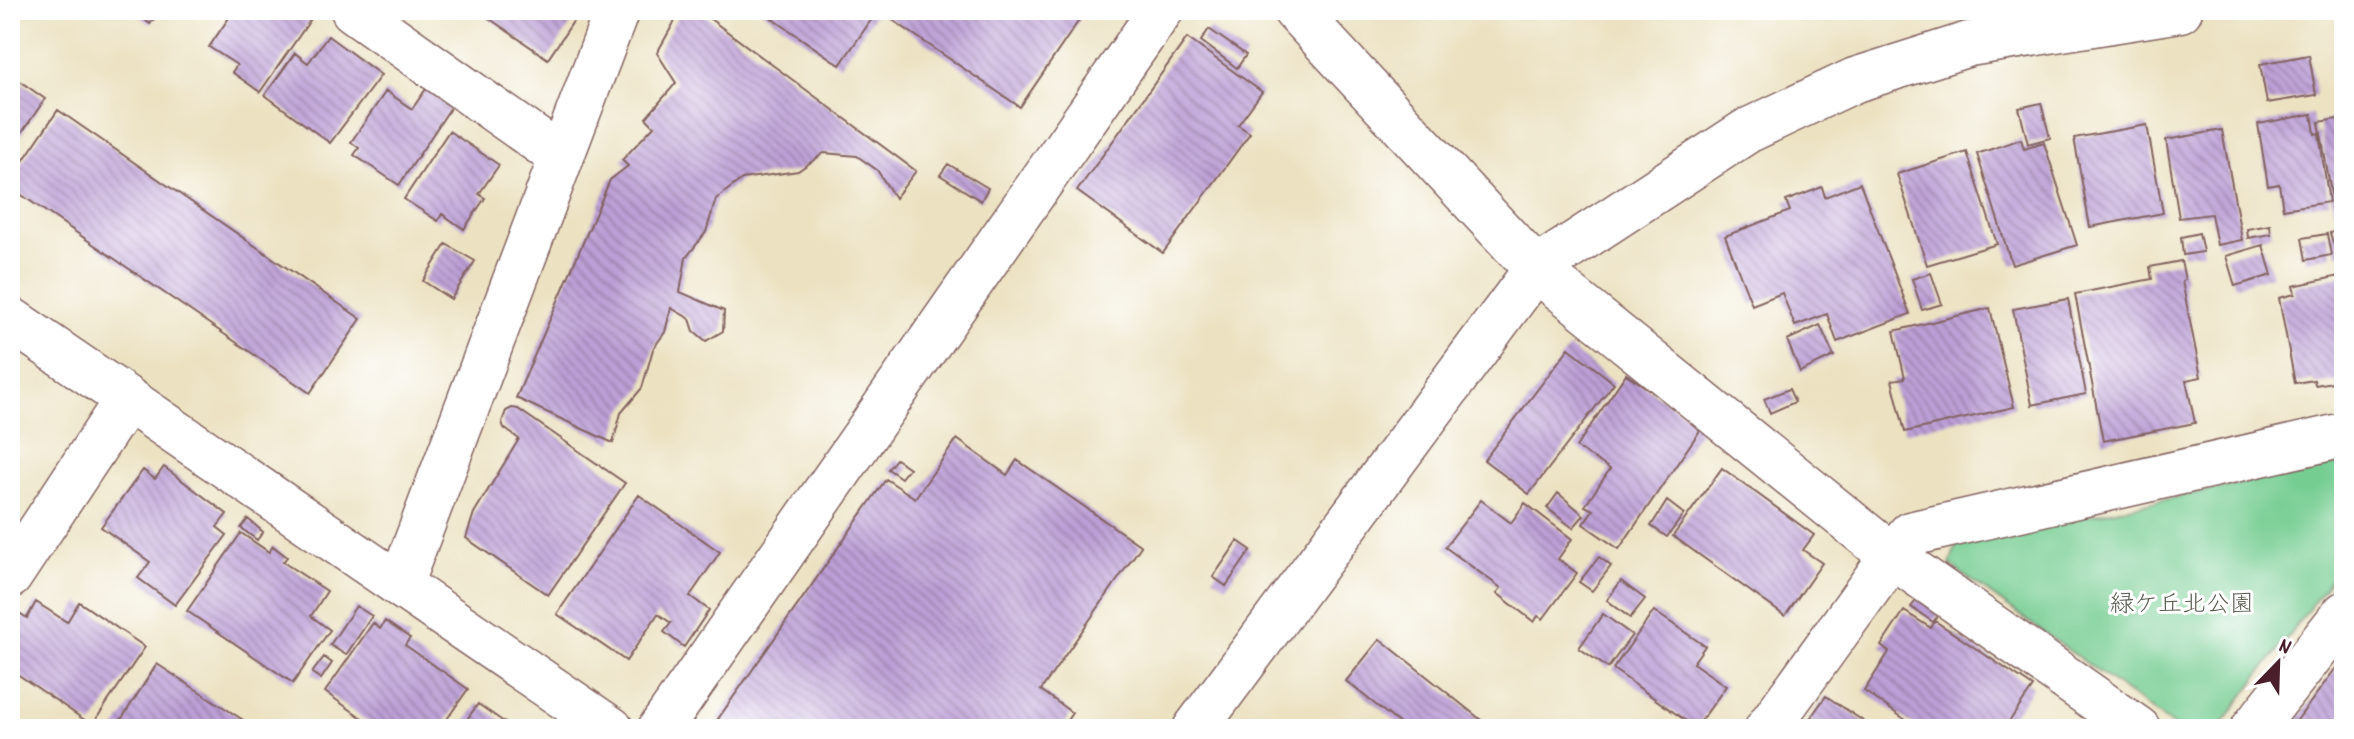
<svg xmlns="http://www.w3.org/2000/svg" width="2354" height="739" viewBox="0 0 2354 739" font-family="Dekko,'Klee One',sans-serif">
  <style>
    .park { fill: #76cd92; stroke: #60765e; stroke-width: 2 }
    .building { fill: url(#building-back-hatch) }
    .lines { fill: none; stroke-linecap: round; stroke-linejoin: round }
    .minor-casing { stroke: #836360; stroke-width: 47 }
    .minor { stroke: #fff; stroke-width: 44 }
    .labels { text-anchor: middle; stroke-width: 6; stroke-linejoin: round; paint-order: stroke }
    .park-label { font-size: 24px; fill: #595c4f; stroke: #fff }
  </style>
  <defs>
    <pattern id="building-back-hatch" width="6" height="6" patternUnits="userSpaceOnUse" patternTransform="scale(2)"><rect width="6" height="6" fill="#bc9fd6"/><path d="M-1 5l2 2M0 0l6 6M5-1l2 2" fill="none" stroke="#9b81ae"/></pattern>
  </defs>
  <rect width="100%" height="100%" fill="#fff"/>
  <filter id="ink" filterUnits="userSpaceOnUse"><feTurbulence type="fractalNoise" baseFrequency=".0125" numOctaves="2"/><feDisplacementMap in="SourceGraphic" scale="16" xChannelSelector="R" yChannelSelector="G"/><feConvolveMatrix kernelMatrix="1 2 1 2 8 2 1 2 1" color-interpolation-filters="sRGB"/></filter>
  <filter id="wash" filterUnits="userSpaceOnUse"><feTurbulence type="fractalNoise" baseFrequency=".006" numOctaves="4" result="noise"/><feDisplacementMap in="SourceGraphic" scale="32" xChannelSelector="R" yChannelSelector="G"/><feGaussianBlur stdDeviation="1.8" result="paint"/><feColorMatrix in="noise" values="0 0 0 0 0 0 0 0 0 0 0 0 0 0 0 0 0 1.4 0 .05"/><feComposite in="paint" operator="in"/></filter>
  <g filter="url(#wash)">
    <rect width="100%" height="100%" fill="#ece2c2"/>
    <!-- park -->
    <path class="park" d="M 2344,462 L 2344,562 L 2221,726 L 2178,729 L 1950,565 L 1957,543 Z"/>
    <g id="blocks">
      <!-- building -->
      <path class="building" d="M 132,10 L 160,10 L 150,24 Z
        M 240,10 L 305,10 L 313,16 L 260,92 L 232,72 L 237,65 L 209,47 L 233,12 L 236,14 Z
        M 477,10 L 572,10 L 567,16 L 574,20 L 548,59 Z
        M 681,10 L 698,10 L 916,171 L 895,198 L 877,170 L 857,156 L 824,153 L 798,171 L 742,179 L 716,199 L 706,232 L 686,258 L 680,292 L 724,311 L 723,331 L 706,341 L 694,331 L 690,319 L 671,308 L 665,332 L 653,349 L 642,388 L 621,413 L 613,443 L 516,398 L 610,180 L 628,166 L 622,160 L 654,126 L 646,118 L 676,83 L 657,53 Z
        M 760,10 L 878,10 L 840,65 Z
        M 878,10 L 1086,10 L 1020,107 Z
        M 1209,29 L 1246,55 L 1237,68 L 1201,41 Z
        M 328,36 L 381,75 L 330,143 L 265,95 L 295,53 L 308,63 Z
        M 1187,38 L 1262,92 L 1238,125 L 1250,133 L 1163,253 L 1077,191 Z
        M 2309,55 L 2316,95 L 2267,103 L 2260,64 Z
        M 10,74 L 45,99 L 10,150 Z
        M 426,89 L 451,107 L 399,185 L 354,155 L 359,148 L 351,142 L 386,91 L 412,109 Z
        M 2041,103 L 2050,138 L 2028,144 L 2019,108 Z
        M 58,110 L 361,319 L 310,393 L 10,187 L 10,180 Z
        M 2312,114 L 2315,134 L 2319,133 L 2329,202 L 2283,209 L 2279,184 L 2268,186 L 2258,124 Z
        M 2344,118 L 2344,209 L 2334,211 L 2319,122 Z
        M 2147,125 L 2163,213 L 2090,227 L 2074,138 Z
        M 2222,130 L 2242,240 L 2217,245 L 2211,214 L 2179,218 L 2166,140 Z
        M 449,131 L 499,165 L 479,194 L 485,198 L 464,229 L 442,214 L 438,221 L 404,199 Z
        M 2021,139 L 2024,149 L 2044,143 L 2077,245 L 2012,265 L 1977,154 Z
        M 1967,152 L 1997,244 L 1927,265 L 1897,174 Z
        M 948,164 L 988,188 L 981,201 L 940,175 Z
        M 1860,183 L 1910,314 L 1837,342 L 1827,314 L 1795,326 L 1782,293 L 1752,305 L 1725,236 L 1790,211 L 1786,201 L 1822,187 L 1825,197 Z
        M 2270,225 L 2271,234 L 2248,238 L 2247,229 Z
        M 2344,229 L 2344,253 L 2337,255 L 2330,233 Z
        M 2199,233 L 2203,252 L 2183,255 L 2181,237 Z
        M 2327,234 L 2331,255 L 2306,260 L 2302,238 Z
        M 446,244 L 475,261 L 451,299 L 423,281 Z
        M 2263,245 L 2272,275 L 2235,286 L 2226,256 Z
        M 2181,261 L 2185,280 L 2182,281 L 2201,377 L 2186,380 L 2195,423 L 2103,441 L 2075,294 L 2152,279 L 2150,267 Z
        M 1931,273 L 1942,304 L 1922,310 L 1912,279 Z
        M 2344,275 L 2344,380 L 2315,385 L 2314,380 L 2295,383 L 2279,298 L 2295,294 L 2293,286 Z
        M 2068,299 L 2086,394 L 2032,405 L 2013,309 Z
        M 1990,308 L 2014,407 L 1905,432 L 1892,380 L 1905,378 L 1894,331 Z
        M 1820,325 L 1834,356 L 1800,372 L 1787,340 Z
        M 1569,348 L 1614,383 L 1529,494 L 1484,460 Z
        M 1626,374 L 1703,426 L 1619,549 L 1583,524 L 1593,510 L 1585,506 L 1610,469 L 1576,447 Z
        M 1789,389 L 1795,402 L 1770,413 L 1764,399 Z
        M 512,408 L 518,409 L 625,483 L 548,595 L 466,538 L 474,513 L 519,439 L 504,428 L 502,422 L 506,411 Z
        M 957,439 L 1007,475 L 1017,460 L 1141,546 L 1041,690 L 1072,713 L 1061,729 L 732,729 L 718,719 L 886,479 L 915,498 Z
        M 896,459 L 909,468 L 901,478 L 888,469 Z
        M 164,467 L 227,514 L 217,527 L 227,535 L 175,605 L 138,578 L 150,562 L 101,527 L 143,470 L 155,479 Z
        M 1722,468 L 1814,535 L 1803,550 L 1822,563 L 1785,616 L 1673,536 Z
        M 1558,493 L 1584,515 L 1573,528 L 1547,508 Z
        M 639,495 L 720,552 L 690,596 L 709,610 L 684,647 L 664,632 L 671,623 L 658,614 L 626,661 L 557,614 Z
        M 1481,500 L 1511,523 L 1525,503 L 1572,539 L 1558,559 L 1577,573 L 1543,619 L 1538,616 L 1534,622 L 1497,593 L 1501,588 L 1445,547 Z
        M 1667,501 L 1684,514 L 1667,537 L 1651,526 Z
        M 248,519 L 263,532 L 257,540 L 241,528 Z
        M 241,533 L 269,552 L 273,546 L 287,557 L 283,562 L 327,591 L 311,616 L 330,630 L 293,683 L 187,611 Z
        M 1238,541 L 1251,550 L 1226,586 L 1213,577 Z
        M 1599,557 L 1611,566 L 1592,591 L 1579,582 Z
        M 1621,581 L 1645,599 L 1630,618 L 1607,600 Z
        M 1919,597 L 1941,612 L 1933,622 L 1911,607 Z
        M 36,602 L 67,622 L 79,602 L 145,647 L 92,725 L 10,669 L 10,623 L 18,612 L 27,618 Z
        M 356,606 L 372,616 L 346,655 L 330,645 Z
        M 1654,611 L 1705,646 L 1693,663 L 1726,686 L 1696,728 L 1613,669 Z
        M 1904,611 L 1931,628 L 1935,621 L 2033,687 L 2004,729 L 1919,729 L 1864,691 L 1889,652 L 1881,646 Z
        M 1603,614 L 1632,635 L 1608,668 L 1579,648 Z
        M 385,621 L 410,638 L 405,645 L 468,689 L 440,729 L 378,729 L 325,692 L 373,623 L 380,629 Z
        M 1380,639 L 1485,723 L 1479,729 L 1406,729 L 1346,681 Z
        M 324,657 L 332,663 L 321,679 L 312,673 Z
        M 2344,657 L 2344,729 L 2304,729 L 2295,723 Z
        M 157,664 L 254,727 L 253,729 L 115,729 Z
        M 1826,696 L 1872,727 L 1871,729 L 1822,729 L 1809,720 Z
        M 478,704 L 514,729 L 460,729 Z"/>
    </g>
  </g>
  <g filter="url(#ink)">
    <use href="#blocks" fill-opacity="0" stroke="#836360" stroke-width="2"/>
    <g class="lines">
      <!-- minor casing -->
      <g class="minor-casing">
        <path id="minor" d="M 353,10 L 561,157
          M 1295,10 L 1536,269 L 1892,556 L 1910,534 L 2344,435
          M 10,319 L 611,729
          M 10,576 L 127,399
          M 400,585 L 617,10
          M 660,729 L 1161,10
          M 1195,729 L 1536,269 L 1747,131 L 1855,80 L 1969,44 L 2180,10
          M 1767,729 L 1892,556 L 2138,729
          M 2253,729 L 2344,614"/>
      </g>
      <!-- minor -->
      <use href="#minor" class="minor"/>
    </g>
  </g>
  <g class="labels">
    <!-- park labels -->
    <g class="park-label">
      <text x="2182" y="611">緑ケ丘北公園</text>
    </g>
  </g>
  <!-- margin -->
  <rect width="2354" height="739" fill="none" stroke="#fff" stroke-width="40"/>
  <!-- north arrow -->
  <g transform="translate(2278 663) rotate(23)" stroke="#ffffff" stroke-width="6" paint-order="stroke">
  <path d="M0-6L14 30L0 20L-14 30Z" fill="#4a1f2b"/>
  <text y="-12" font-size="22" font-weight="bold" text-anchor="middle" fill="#4a1f2b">N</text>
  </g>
</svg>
